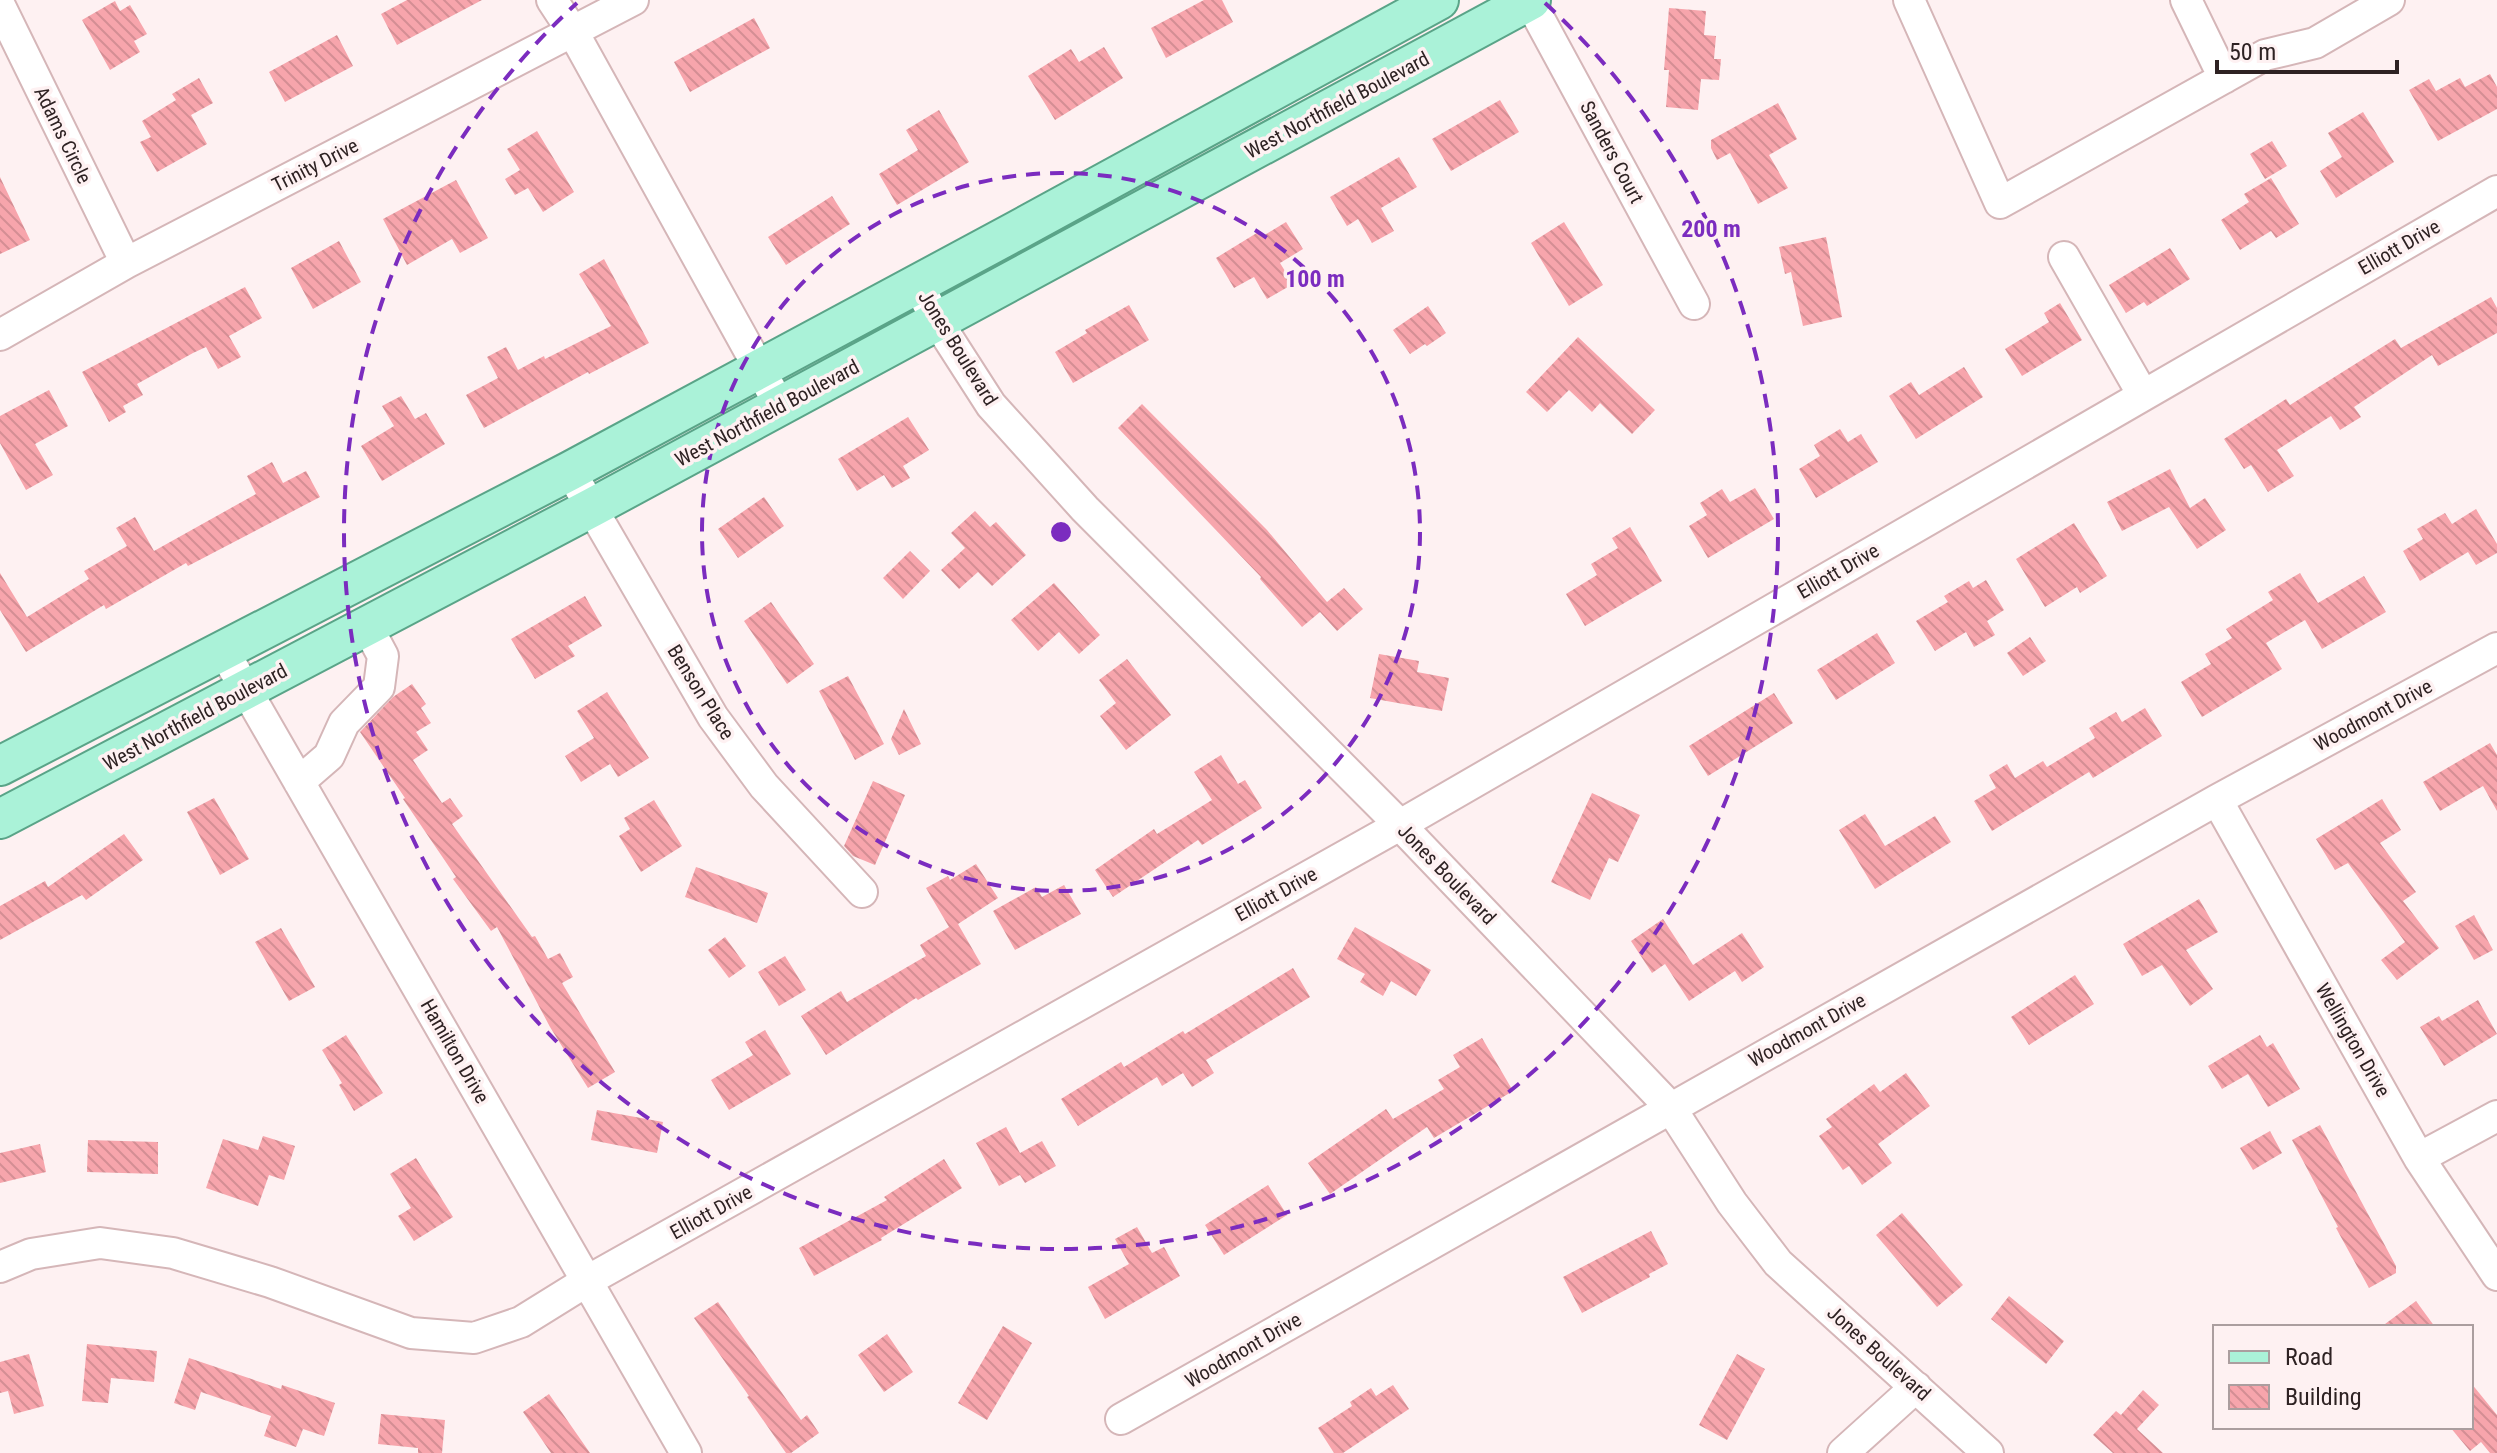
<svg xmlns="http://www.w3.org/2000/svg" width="2497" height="1453" viewBox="0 0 2497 1453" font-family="'Roboto Condensed',sans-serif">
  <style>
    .building { fill: url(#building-back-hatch) }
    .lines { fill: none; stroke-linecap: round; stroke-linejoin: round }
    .minor-casing { stroke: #d5b6b8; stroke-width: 34 }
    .major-casing { stroke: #5aa488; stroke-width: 42 }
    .minor { stroke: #fff; stroke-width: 30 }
    .major { stroke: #aaf2d8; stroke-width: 38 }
    .ring { fill: none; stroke: #7b2cbf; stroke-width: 4; stroke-dasharray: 14 10 }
    .labels { text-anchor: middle; stroke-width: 7; stroke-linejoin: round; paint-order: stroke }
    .street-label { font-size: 20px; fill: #2e2223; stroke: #fef1f2 }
    .centre { fill: #7b2cbf; stroke: #fef1f2; stroke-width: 4 }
    .ring-label { font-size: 24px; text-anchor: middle; font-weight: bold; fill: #7b2cbf; stroke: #fef1f2; stroke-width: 7; stroke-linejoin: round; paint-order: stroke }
  </style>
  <defs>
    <pattern id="building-back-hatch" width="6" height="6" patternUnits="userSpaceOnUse" patternTransform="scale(2)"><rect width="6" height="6" fill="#f7a5ac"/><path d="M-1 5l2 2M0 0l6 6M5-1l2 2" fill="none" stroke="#d48e94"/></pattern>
  </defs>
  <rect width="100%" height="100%" fill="#fef1f2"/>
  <!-- building -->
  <path class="building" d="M 407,0 L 482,0 L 397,45 L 381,14 Z
    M 1204,0 L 1222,0 L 1233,22 L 1166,58 L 1151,28 Z
    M 115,1 L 120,11 L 130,5 L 147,34 L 134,41 L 140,52 L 110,70 L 82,20 Z
    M 1669,8 L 1706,11 L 1704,35 L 1716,36 L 1714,59 L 1721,59 L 1719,80 L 1701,79 L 1698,110 L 1666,107 L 1669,70 L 1664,70 Z
    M 754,18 L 770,48 L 690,92 L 674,62 Z
    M 337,35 L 353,66 L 285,102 L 269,72 Z
    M 1104,47 L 1123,78 L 1055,120 L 1028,76 L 1071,49 L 1079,62 Z
    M 2490,74 L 2497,87 L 2497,109 L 2438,141 L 2409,90 L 2429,79 L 2436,91 L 2460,78 L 2465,87 Z
    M 199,78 L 213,103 L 191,115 L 207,144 L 157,172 L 140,142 L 151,137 L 142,121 L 176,100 L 172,94 Z
    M 1500,100 L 1519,132 L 1451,171 L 1432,139 Z
    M 1778,103 L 1797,139 L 1769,155 L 1788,188 L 1758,204 L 1730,153 L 1717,160 L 1711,148 L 1711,140 Z
    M 939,110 L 969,162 L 897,205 L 879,174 L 918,150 L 906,130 Z
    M 2363,112 L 2394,162 L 2336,198 L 2320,171 L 2342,157 L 2328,133 Z
    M 537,131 L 574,192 L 543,212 L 528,188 L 515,195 L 505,179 L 520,170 L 507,149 Z
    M 2272,141 L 2287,166 L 2265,179 L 2250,154 Z
    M 1399,157 L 1417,187 L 1381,208 L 1394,231 L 1372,243 L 1358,219 L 1347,226 L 1330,197 Z
    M 0,177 L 30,240 L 0,254 Z
    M 2271,178 L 2299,224 L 2276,238 L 2271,231 L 2240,250 L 2221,220 L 2249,202 L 2244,194 Z
    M 456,180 L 488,238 L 460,253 L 452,239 L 407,265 L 383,219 Z
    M 832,196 L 850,224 L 786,265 L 768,237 Z
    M 1286,222 L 1303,249 L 1280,263 L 1293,284 L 1267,299 L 1254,277 L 1234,288 L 1216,258 L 1260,231 L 1263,236 Z
    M 1564,222 L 1603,285 L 1569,306 L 1531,243 Z
    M 1826,237 L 1842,317 L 1803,326 L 1791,272 L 1785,274 L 1779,247 Z
    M 339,241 L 361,282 L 313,309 L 291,268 Z
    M 2170,248 L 2190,279 L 2147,306 L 2144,302 L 2126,313 L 2109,285 Z
    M 604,259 L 649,343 L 589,374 L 588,372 L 484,428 L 466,395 L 498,378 L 487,357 L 506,347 L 518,370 L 544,356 L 545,359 L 611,326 L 579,274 Z
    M 245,287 L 262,318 L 229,336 L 241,357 L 218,369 L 206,347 L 193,353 L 137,384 L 143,395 L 123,406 L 126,412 L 109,422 L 82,372 Z
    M 2491,297 L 2497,308 L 2497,333 L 2438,366 L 2432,355 L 2354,407 L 2361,417 L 2340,430 L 2331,416 L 2277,450 L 2294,476 L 2268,492 L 2251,465 L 2244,469 L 2224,439 L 2286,399 L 2290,405 L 2395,339 L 2401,348 Z
    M 2060,303 L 2082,340 L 2022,376 L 2005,349 L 2049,322 L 2044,313 Z
    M 1129,305 L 1149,340 L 1073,383 L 1055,352 L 1087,333 L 1085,330 Z
    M 1428,306 L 1446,333 L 1427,346 L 1425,344 L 1410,354 L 1393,330 Z
    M 1578,337 L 1655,410 L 1632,434 L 1600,403 L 1592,412 L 1569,390 L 1547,412 L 1526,392 Z
    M 1964,367 L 1983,397 L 1916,439 L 1889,396 L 1911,382 L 1919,395 Z
    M 49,390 L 68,426 L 35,444 L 53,475 L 26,490 L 0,443 L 0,416 Z
    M 401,396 L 415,419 L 426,413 L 445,444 L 382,481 L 361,446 L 394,426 L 382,406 Z
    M 1142,404 L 1267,530 L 1327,602 L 1344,588 L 1363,609 L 1337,631 L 1320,612 L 1302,627 L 1260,579 L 1261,577 L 1118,428 Z
    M 908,417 L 929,450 L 903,466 L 910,478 L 892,488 L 884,475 L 857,491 L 838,459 Z
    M 1840,429 L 1848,442 L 1861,434 L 1878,462 L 1816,498 L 1799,469 L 1820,456 L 1814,445 Z
    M 272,462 L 283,483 L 306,471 L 320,497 L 188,566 L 186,563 L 106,609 L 104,605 L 26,652 L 0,610 L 0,573 L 27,617 L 89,579 L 84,571 L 127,546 L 116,528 L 135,517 L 154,551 L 256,494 L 247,476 Z
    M 2170,469 L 2190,508 L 2205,498 L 2226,530 L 2197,549 L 2169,507 L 2122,531 L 2107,502 Z
    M 1755,488 L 1774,519 L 1708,558 L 1689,526 L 1707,515 L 1700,503 L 1722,489 L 1730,502 Z
    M 764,497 L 784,526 L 738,558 L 718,529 Z
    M 2476,509 L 2497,544 L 2497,553 L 2476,565 L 2468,552 L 2420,581 L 2403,551 L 2423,539 L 2417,529 L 2445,513 L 2452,524 Z
    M 975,511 L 990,527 L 996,522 L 1026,555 L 992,586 L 978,572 L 959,589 L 941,570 L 965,548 L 951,533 Z
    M 2074,523 L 2107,576 L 2080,593 L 2077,587 L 2045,607 L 2016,559 Z
    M 1630,527 L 1662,581 L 1585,626 L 1566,594 L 1597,575 L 1591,564 L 1618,548 L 1612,538 Z
    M 910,551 L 930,571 L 903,599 L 883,578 Z
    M 2300,573 L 2318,603 L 2364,576 L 2386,612 L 2322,649 L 2305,620 L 2266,643 L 2282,669 L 2202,717 L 2181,682 L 2211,664 L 2205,654 L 2232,638 L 2226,629 L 2273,600 L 2268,592 Z
    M 1986,580 L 2004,610 L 1987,621 L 1995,635 L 1974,647 L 1966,632 L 1935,651 L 1916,621 L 1948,602 L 1944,596 L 1969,581 L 1973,588 Z
    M 1054,583 L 1100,635 L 1079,654 L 1059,632 L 1038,651 L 1011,620 Z
    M 585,596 L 602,626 L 568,646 L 575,656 L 535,679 L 511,639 Z
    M 771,602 L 814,664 L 787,684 L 744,621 Z
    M 1877,633 L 1895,663 L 1836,700 L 1817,670 Z
    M 2030,637 L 2046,661 L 2023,676 L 2007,653 Z
    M 1379,654 L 1419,661 L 1417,672 L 1449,678 L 1442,711 L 1370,698 Z
    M 1127,659 L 1171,715 L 1126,750 L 1100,716 L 1116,703 L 1099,680 Z
    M 848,676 L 884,744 L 855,760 L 819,691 Z
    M 412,684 L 426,704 L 421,708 L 431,723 L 416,732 L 428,750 L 413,760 L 442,803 L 450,798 L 463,816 L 452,824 L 532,937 L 535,936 L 548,959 L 560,953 L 573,977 L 562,983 L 615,1072 L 588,1088 L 550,1027 L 497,927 L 491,931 L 453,879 L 456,877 L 403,799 L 405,798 L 360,732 L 393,697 Z
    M 607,692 L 649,758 L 618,777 L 610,764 L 581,782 L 565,756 L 594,738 L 577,711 Z
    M 1774,693 L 1793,723 L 1708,776 L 1689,746 Z
    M 2145,708 L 2162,736 L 2093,778 L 2089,772 L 1992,831 L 1974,801 L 1996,788 L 1989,775 L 2007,764 L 2015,778 L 2043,761 L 2047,767 L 2095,738 L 2089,728 L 2116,712 L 2122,722 Z
    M 904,709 L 921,744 L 899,755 L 891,739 Z
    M 2490,743 L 2497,755 L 2497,811 L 2483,786 L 2440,811 L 2423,782 Z
    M 1221,755 L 1238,784 L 1245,780 L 1262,808 L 1202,845 L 1198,840 L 1113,897 L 1095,870 L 1154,829 L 1157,834 L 1212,800 L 1194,772 Z
    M 873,781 L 905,795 L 875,865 L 853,856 L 844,846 Z
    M 1592,793 L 1640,815 L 1618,862 L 1609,858 L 1590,900 L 1551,882 Z
    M 214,798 L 249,859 L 220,875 L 187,812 Z
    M 2382,799 L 2401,830 L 2380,843 L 2416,892 L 2403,901 L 2439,948 L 2397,980 L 2381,960 L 2405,942 L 2348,863 L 2335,870 L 2316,839 Z
    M 654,800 L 682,846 L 641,872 L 619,836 L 630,829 L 624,818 Z
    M 1865,814 L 1885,846 L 1935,816 L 1951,842 L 1875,889 L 1839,830 Z
    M 124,834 L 143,860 L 86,900 L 82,895 L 0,940 L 0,906 L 45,881 L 48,887 Z
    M 976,864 L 998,898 L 958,924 L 981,964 L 918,1000 L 916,998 L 826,1055 L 801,1016 L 841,991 L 847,1002 L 926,956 L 920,945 L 949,927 L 926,888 L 948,876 L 950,880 Z
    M 696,867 L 768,893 L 757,923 L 685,897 Z
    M 1064,885 L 1081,914 L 1015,950 L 993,911 L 1036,887 L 1042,897 Z
    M 2199,899 L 2218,932 L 2186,950 L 2213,989 L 2190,1006 L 2162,965 L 2142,976 L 2123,944 Z
    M 2474,915 L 2493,950 L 2474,960 L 2455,926 Z
    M 1663,919 L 1693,965 L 1742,933 L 1764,967 L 1742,982 L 1735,971 L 1689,1001 L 1665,964 L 1652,973 L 1631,941 Z
    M 1355,927 L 1431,970 L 1416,996 L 1391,981 L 1383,996 L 1360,982 L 1365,974 L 1337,959 Z
    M 281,928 L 315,987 L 289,1001 L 255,942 Z
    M 725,937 L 746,966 L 729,978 L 708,950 Z
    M 785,956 L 806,990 L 779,1006 L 758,972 Z
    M 1293,968 L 1310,997 L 1206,1060 L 1214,1073 L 1192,1087 L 1183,1073 L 1162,1086 L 1157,1077 L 1078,1126 L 1061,1099 L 1121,1062 L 1124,1067 L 1183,1031 L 1185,1034 Z
    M 2075,975 L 2094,1004 L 2029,1045 L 2011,1017 Z
    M 2478,1000 L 2497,1034 L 2444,1066 L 2420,1027 L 2439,1016 L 2442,1021 Z
    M 765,1030 L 791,1074 L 729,1110 L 711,1080 L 753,1055 L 745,1042 Z
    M 346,1035 L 383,1093 L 354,1111 L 339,1085 L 342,1083 L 322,1050 Z
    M 2260,1035 L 2267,1047 L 2273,1043 L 2300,1089 L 2268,1107 L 2248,1074 L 2222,1089 L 2208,1066 Z
    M 1482,1038 L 1513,1091 L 1434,1138 L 1427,1127 L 1330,1194 L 1308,1163 L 1386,1109 L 1393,1119 L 1444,1089 L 1438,1080 L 1460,1067 L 1453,1055 Z
    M 1906,1073 L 1930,1106 L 1878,1144 L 1892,1163 L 1862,1185 L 1849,1166 L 1843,1170 L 1819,1136 L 1832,1127 L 1826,1119 L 1874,1084 L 1880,1092 Z
    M 597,1110 L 663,1122 L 657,1153 L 591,1140 Z
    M 2320,1125 L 2396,1266 L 2396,1273 L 2369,1288 L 2336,1228 L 2338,1227 L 2292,1140 Z
    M 1006,1127 L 1020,1153 L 1042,1141 L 1056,1166 L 1025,1183 L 1020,1175 L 999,1186 L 976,1143 Z
    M 2270,1131 L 2282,1153 L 2253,1170 L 2240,1148 Z
    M 263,1136 L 295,1146 L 284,1180 L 269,1175 L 258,1206 L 206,1188 L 223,1139 L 258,1150 Z
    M 88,1140 L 158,1142 L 158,1174 L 87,1172 Z
    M 40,1144 L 46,1172 L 0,1183 L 0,1153 Z
    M 416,1158 L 453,1217 L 414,1241 L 398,1216 L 411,1208 L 390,1174 Z
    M 944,1159 L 962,1188 L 881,1238 L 882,1240 L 814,1276 L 799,1248 L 887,1200 L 884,1197 Z
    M 1268,1185 L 1287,1215 L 1224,1255 L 1205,1225 Z
    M 1902,1213 L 1963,1285 L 1937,1307 L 1876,1235 Z
    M 1137,1227 L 1152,1253 L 1164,1247 L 1180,1276 L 1105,1319 L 1088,1287 L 1129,1264 L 1115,1239 Z
    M 1651,1231 L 1668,1264 L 1649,1274 L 1650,1277 L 1582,1313 L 1563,1277 Z
    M 2009,1296 L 2064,1341 L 2046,1364 L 1991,1319 Z
    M 2416,1301 L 2435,1327 L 2381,1327 Z
    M 718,1302 L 801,1420 L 807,1415 L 819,1433 L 791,1453 L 786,1453 L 747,1397 L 749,1396 L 694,1318 Z
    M 1003,1326 L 1032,1343 L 987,1420 L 958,1403 Z
    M 887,1334 L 913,1372 L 884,1392 L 858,1355 Z
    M 87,1344 L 157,1351 L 154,1382 L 111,1378 L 108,1403 L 82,1401 Z
    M 29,1354 L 44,1406 L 14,1414 L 8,1391 L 0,1393 L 0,1362 Z
    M 1737,1354 L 1765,1369 L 1727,1440 L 1699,1425 Z
    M 189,1358 L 281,1389 L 282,1385 L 335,1403 L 324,1436 L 303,1429 L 296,1447 L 264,1436 L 271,1416 L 201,1392 L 195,1410 L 174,1403 Z
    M 2471,1383 L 2497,1415 L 2497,1453 L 2490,1453 L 2481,1442 L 2470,1451 L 2450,1427 L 2471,1427 Z
    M 1393,1385 L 1409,1409 L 1343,1453 L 1334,1453 L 1318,1428 L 1352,1406 L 1350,1402 L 1371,1388 L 1376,1396 Z
    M 2143,1390 L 2159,1405 L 2137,1429 L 2163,1453 L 2113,1453 L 2093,1435 L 2116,1411 L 2121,1415 Z
    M 549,1394 L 590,1453 L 551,1453 L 523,1412 Z
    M 381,1414 L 445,1420 L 442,1453 L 418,1453 L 418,1448 L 378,1444 Z"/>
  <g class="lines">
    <!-- minor casing -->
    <g class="minor-casing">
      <path id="minor" d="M 552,0 L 573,32 L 780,406
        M 1529,0 L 1694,304
        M 1909,0 L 2000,203 L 2265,55 L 2315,43 L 2389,0
        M 2186,0 L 2224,78
        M 0,6 L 126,263
        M 2064,257 L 2143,395
        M 917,283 L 937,321 L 991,405 L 1085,509 L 1400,825 L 1670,1107 L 1732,1203 L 1778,1263 L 1988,1453
        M 0,335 L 126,263 L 633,0
        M 570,471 L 713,717 L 764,786 L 862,892
        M 223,650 L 686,1453
        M 299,782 L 329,756 L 344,723 L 379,687 L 383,656 L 367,626
        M 2217,800 L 2419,1158 L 2497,1275
        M 2419,1158 L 2497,1116
        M 0,1267 L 31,1254 L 100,1243 L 173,1253 L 270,1282 L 411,1333 L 474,1338 L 521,1322 L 587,1281 L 1400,825 L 2497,191
        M 1121,1419 L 2217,800 L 2497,648
        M 1843,1453 L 1916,1387"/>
    </g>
    <!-- major casing -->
    <g class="major-casing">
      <path id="major" d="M 0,766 L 570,471 L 1016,231 L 1439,0
        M 0,819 L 593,507 L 1531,0"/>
    </g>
    <!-- minor -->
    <use href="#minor" class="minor"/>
    <!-- major -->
    <use href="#major" class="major"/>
  </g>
  <!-- distance rings -->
  <g class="ring">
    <circle cx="1061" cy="532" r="359"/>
    <path d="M1545 3A717 717 0 1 1 577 3"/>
  </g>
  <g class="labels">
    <!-- street labels -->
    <g class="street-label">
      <text transform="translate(1337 105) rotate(-28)" y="7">West Northfield Boulevard</text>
      <text transform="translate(63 135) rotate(64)" y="7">Adams Circle</text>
      <text transform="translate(1612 152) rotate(62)" y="7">Sanders Court</text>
      <text transform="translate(315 165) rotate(-27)" y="7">Trinity Drive</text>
      <text transform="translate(2399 247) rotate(-30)" y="7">Elliott Drive</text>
      <text transform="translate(958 348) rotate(58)" y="7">Jones Boulevard</text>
      <text transform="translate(767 413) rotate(-28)" y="7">West Northfield Boulevard</text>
      <text transform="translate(1838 571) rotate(-30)" y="7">Elliott Drive</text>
      <text transform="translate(701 692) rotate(58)" y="7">Benson Place</text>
      <text transform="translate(2373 715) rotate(-28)" y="7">Woodmont Drive</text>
      <text transform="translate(195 717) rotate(-28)" y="7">West Northfield Boulevard</text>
      <text transform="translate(1447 874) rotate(46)" y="7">Jones Boulevard</text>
      <text transform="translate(1276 894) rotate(-29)" y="7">Elliott Drive</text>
      <text transform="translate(1807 1030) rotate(-29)" y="7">Woodmont Drive</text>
      <text transform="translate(2353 1040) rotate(60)" y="7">Wellington Drive</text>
      <text transform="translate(455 1051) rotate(60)" y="7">Hamilton Drive</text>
      <text transform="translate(711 1212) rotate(-29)" y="7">Elliott Drive</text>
      <text transform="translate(1243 1350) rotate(-30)" y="7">Woodmont Drive</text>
      <text transform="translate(1879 1353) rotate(42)" y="7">Jones Boulevard</text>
    </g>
  </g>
  <circle cx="1061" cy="532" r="12" class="centre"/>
  <g class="ring-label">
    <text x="1711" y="237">200 m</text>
    <text x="1315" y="287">100 m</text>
  </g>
  <!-- legend -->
  <rect x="2213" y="1325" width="260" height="104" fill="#fef1f2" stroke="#ab9e9f" stroke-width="2"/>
  <rect x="2229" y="1351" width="40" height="12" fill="#aaf2d8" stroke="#ab9e9f" stroke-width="2"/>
  <text x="2285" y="1365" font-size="24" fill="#2e2223">Road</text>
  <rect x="2229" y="1385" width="40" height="24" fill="url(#building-back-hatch)" stroke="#ab9e9f" stroke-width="2"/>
  <text x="2285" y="1405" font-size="24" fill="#2e2223">Building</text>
  <!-- scale -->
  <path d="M2217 60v12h180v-12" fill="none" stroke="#2e2223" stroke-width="4"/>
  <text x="2229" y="60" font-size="24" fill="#2e2223" stroke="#fef1f2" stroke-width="6" paint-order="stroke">50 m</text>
</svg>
